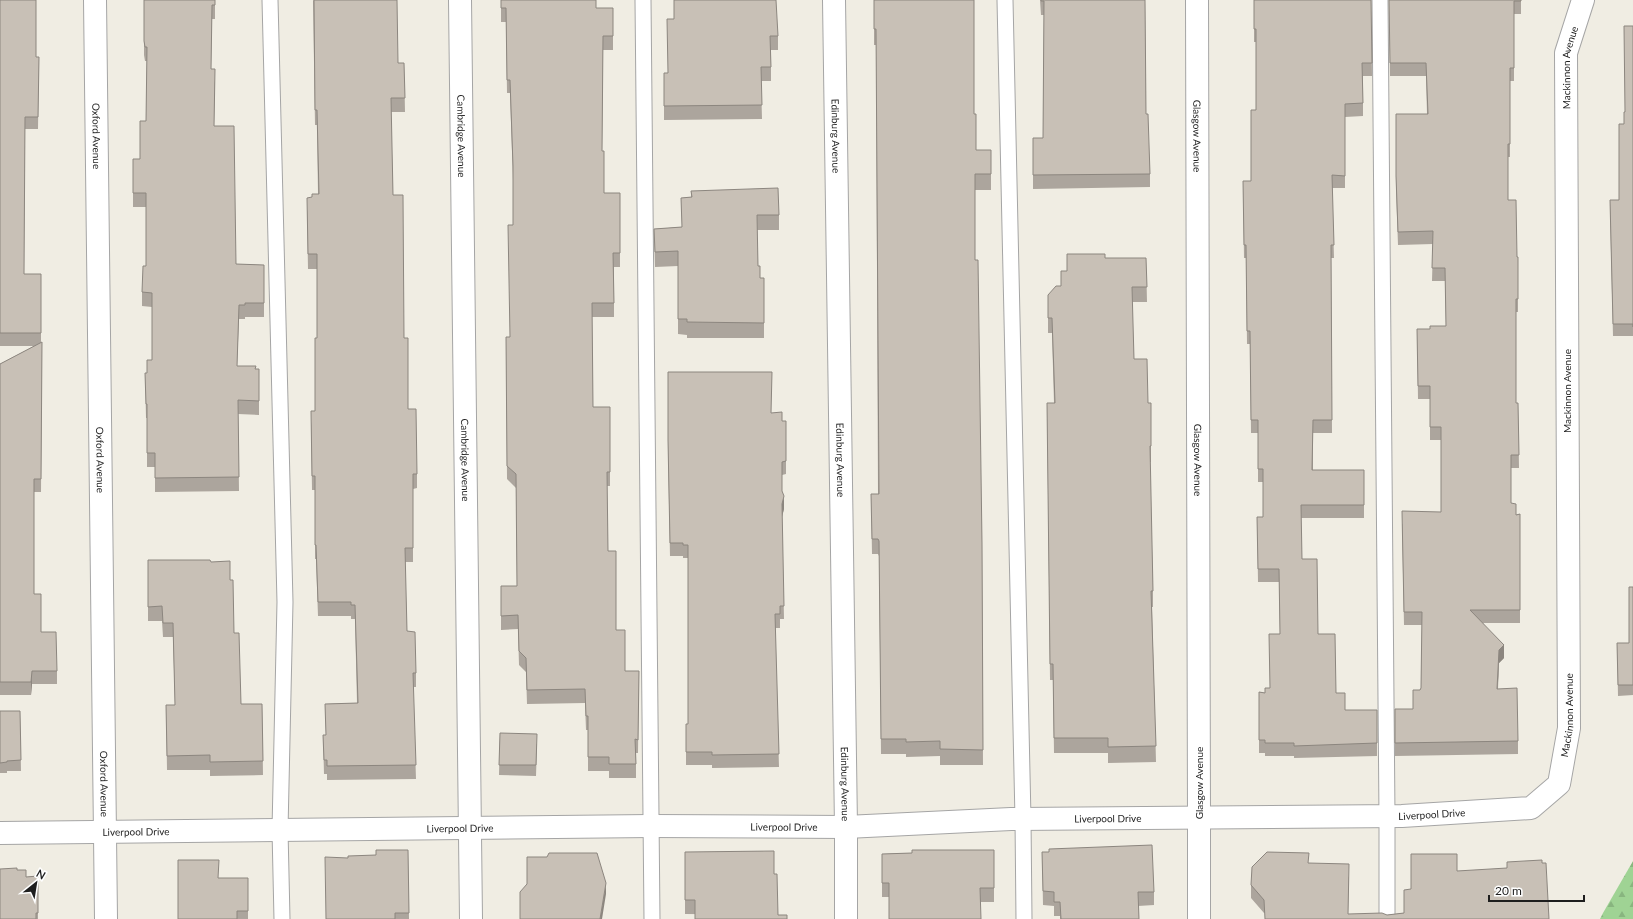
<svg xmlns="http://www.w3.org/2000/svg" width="1633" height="919" viewBox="0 0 1633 919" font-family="Lato,sans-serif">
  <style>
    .forest { fill: url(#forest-firs) }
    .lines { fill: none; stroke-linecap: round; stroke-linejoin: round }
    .service-casing { stroke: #a5a5a5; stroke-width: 17 }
    .minor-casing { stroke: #a5a5a5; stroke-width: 24 }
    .tertiary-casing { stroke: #a5a5a5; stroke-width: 24 }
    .service { stroke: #fff; stroke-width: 15 }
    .minor { stroke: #fff; stroke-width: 22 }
    .tertiary { stroke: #fff; stroke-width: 22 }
    .wall { fill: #aca59d }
    .shaded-wall { fill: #8c867f }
    .building { fill: #c8c0b6; stroke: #8c867f }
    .labels { text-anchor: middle; stroke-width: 4; stroke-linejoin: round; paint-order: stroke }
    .street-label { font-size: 10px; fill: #1e1e1e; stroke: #fff }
  </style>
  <defs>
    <pattern id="forest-firs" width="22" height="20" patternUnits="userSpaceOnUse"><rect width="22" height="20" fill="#9fd394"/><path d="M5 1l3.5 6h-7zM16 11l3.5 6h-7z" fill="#88b57f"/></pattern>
  </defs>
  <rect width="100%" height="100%" fill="#f0ede3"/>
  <!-- forest -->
  <path class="forest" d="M 1633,861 L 1633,919 L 1600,919 L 1603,913 Z"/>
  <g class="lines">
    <!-- service casing -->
    <g class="service-casing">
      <path id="service" d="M 270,0 L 285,602 L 280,830 L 282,919
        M 643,0 L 652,919
        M 1005,0 L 1023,819 L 1024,919
        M 1380,0 L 1387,816 L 1387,919"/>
    </g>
    <!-- minor casing -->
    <g class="minor-casing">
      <g id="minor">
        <path id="s1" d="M 95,0 L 106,919"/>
        <path id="s2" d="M 460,0 L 471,919"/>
        <path id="s3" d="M 834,0 L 846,827 L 846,919"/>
        <path id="s4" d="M 1197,0 L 1199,817"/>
      </g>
    </g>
    <!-- tertiary casing -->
    <g class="tertiary-casing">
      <g id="tertiary">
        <path d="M 1199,817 L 1199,919"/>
        <path id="s5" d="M 0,833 L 651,826 L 846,827 L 1011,819 L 1402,816 L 1531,808 L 1559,784 L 1569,728 L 1566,53 L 1583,0"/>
      </g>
    </g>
    <!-- service -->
    <use href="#service" class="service"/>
    <!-- minor -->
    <use href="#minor" class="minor"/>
    <!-- tertiary -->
    <use href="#tertiary" class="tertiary"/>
  </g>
  <!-- wall -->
  <path class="wall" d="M 0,0 L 36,57 L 39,57 L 38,129 L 25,129 L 24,274 L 41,274 L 41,343 L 42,355 L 41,492 L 34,492 L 34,594 L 41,632 L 57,671 L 57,684 L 32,684 L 31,695 L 0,695 L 0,364 L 34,346 L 0,346 Z
    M 144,0 L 215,0 L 215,19 L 212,19 L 211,69 L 215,83 L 214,126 L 236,264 L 264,265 L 264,317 L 245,317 L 245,319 L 239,319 L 237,366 L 256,369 L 259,369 L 259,415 L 238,414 L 239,491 L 155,492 L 155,467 L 147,467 L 147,418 L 146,418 L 145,373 L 147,373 L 152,360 L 152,307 L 142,306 L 142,292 L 146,266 L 146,207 L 133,207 L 133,159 L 140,159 L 146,121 L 147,61 L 145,61 L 144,55 Z
    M 313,0 L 398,63 L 404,63 L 405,112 L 391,112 L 393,195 L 404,338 L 408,409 L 417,474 L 417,488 L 413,489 L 413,562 L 405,562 L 407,631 L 416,673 L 416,687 L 413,687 L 416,779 L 327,780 L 327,774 L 324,774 L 323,735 L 326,735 L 325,704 L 357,703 L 355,619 L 351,619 L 351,616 L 318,616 L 316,559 L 315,559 L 315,490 L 312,490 L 311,425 L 315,411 L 317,338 L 317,269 L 308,269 L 307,212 L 312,197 L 318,194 L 317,125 L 315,125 Z
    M 501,0 L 596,8 L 613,8 L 613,50 L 603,50 L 602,151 L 604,193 L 620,193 L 620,267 L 614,267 L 614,317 L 592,317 L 593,407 L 610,407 L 610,486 L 607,486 L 608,551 L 616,630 L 625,671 L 639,671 L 638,753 L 636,753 L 636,778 L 609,778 L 609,771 L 588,771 L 588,730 L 586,730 L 585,703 L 527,704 L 526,672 L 519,665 L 518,629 L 501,630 L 501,586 L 517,586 L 516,488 L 507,479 L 506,337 L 510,337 L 513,225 L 513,180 L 510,93 L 507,93 L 506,22 L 501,22 Z
    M 874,0 L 973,51 L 974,114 L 976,150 L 991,150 L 991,190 L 975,190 L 975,260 L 982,543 L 983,765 L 940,765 L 940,756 L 906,757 L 906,754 L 881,754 L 879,556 L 878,554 L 872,554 L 871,494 L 878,494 L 876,45 L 874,45 Z
    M 1040,0 L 1145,0 L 1146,114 L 1150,174 L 1150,187 L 1033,189 L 1033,138 L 1043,138 L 1044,15 L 1041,15 Z
    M 1254,0 L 1371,0 L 1372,76 L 1363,76 L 1363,116 L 1345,117 L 1345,188 L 1332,188 L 1334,258 L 1331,258 L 1332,433 L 1313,433 L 1313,470 L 1364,470 L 1364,518 L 1301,518 L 1302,559 L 1318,634 L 1336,693 L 1345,710 L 1377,710 L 1377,756 L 1294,758 L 1294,756 L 1265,756 L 1265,753 L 1259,753 L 1259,692 L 1265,693 L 1270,688 L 1280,634 L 1279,582 L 1258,582 L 1257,517 L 1263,517 L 1263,482 L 1258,482 L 1258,433 L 1251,433 L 1250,344 L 1247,344 L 1246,258 L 1244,258 L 1243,181 L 1251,181 L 1256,110 L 1256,42 L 1254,42 Z
    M 1389,0 L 1521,0 L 1521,14 L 1514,14 L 1514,81 L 1510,81 L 1510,157 L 1508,157 L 1508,200 L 1517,257 L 1518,257 L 1518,312 L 1516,312 L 1516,403 L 1518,403 L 1519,468 L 1511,468 L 1511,503 L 1516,515 L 1520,514 L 1520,623 L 1483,623 L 1504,658 L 1499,663 L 1498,689 L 1518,741 L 1518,754 L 1395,756 L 1395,709 L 1413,709 L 1421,688 L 1422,625 L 1404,625 L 1402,524 L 1441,512 L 1441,440 L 1430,440 L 1430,399 L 1418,399 L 1417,329 L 1430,329 L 1446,326 L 1445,281 L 1432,281 L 1433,244 L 1398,245 L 1396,189 L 1396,114 L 1427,114 L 1426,76 L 1390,76 Z
    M 674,19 L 778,36 L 778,50 L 771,50 L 771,81 L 761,81 L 762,119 L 664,120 L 664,73 L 668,73 Z
    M 1633,26 L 1633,339 L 1633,336 L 1613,336 L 1610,211 L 1610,200 L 1619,200 L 1624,124 Z
    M 691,191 L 779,215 L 779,230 L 757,230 L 758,266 L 760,278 L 764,278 L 764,338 L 687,338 L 687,335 L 678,334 L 678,266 L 655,267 L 654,229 L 682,227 L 681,198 L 691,197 Z
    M 1105,258 L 1146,258 L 1147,302 L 1132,302 L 1134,359 L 1148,403 L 1151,403 L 1151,462 L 1150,462 L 1153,591 L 1153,607 L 1152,607 L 1156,762 L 1108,763 L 1108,753 L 1054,753 L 1053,680 L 1050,680 L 1047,403 L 1054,403 L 1052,333 L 1048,333 L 1048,295 L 1061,286 L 1067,271 Z
    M 668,372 L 771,413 L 782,421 L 786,421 L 786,474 L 782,475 L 782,491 L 784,509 L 782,516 L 784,619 L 780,619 L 780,628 L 775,628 L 779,767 L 712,768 L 712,765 L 686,765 L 686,724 L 688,724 L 688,558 L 683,558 L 683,556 L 670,556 L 668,453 Z
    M 148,560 L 211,562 L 230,580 L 234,633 L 241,704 L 262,704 L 263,775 L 210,776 L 210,770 L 167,770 L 166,705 L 175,705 L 173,637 L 163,637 L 162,621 L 148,621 Z
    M 1633,587 L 1633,695 L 1618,696 L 1617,643 L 1629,643 Z
    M 0,711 L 20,711 L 21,771 L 7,771 L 7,773 L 0,773 Z
    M 500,733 L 537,744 L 536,776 L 499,775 Z
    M 408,850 L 409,919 L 326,919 L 348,858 L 376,855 Z
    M 994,850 L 994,902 L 981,902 L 889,897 L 882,897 L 882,854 Z
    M 685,852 L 774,874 L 778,915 L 685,914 Z
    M 1042,852 L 1154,892 L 1154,905 L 1138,906 L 1139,919 L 1060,919 L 1060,916 L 1054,916 L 1054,906 L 1043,905 Z
    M 1309,863 L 1349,877 L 1348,914 L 1387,915 L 1404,913 L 1411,889 L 1457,871 L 1549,919 L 1264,913 L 1251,898 L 1251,885 Z
    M 17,870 L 26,877 L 38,876 L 38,919 L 0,919 Z
    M 219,878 L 248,878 L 248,919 L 178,919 Z"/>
  <!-- shaded-wall -->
  <path class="shaded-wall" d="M 784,496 L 784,509 L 782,517 L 782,504 Z
    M 1504,645 L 1504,658 L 1499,663 L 1497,702 L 1499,650 Z
    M 32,671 L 32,684 L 31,695 L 31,682 Z
    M 606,883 L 606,894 L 602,919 L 600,919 Z"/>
  <!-- building -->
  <path class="building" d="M 0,0 L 36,0 L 36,57 L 39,57 L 38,117 L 25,117 L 24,274 L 41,274 L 41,333 L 0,333 Z
    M 144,0 L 215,0 L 215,5 L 212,5 L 211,69 L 215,69 L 214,126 L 234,126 L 236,264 L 264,265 L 264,303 L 245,303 L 245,305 L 239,305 L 237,366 L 256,366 L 255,369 L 259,369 L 259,401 L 238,400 L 239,477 L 155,478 L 155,453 L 147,453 L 147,404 L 146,404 L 145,373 L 147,373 L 147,360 L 152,360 L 152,293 L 142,292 L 143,266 L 146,266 L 146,193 L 133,193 L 133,159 L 140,159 L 140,121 L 146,121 L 147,47 L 145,47 L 144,41 Z
    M 314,0 L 397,0 L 398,63 L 404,63 L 405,98 L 391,98 L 393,195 L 403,195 L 404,338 L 408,338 L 408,409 L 416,409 L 417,474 L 413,474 L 413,548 L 405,548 L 407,631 L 415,632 L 416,673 L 413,673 L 416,765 L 327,766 L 327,760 L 324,760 L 323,735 L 326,735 L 325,704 L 358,703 L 355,605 L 351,605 L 351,602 L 318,602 L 316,545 L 315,545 L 315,476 L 312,476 L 311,411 L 315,411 L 315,338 L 317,338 L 317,254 L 308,254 L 307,198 L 312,197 L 312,194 L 319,194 L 317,110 L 315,110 Z
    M 501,0 L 596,0 L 596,8 L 613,8 L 613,36 L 603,36 L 602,151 L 604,151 L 604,193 L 620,193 L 620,253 L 613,253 L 614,303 L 592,303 L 593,407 L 610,407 L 610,472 L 607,472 L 608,551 L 616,551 L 616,630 L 625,630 L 625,671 L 639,671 L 638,740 L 635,739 L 636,764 L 609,764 L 609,757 L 588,757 L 588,716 L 586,716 L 585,689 L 527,690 L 526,658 L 519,651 L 518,615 L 501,616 L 501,586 L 517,586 L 516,474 L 507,466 L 506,337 L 510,337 L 508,225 L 513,225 L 513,166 L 510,80 L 507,80 L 506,8 L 501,8 Z
    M 674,0 L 776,0 L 778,36 L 770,36 L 771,67 L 761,67 L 762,105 L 664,106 L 664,73 L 668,73 L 667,19 L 674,19 Z
    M 874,0 L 974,0 L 974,114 L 976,114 L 976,150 L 991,150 L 991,174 L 975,174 L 975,260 L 978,260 L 982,543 L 983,750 L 940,749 L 940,741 L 906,742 L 906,739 L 881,739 L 879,541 L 878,539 L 872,539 L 871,494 L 879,494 L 876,29 L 874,29 Z
    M 1041,0 L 1145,0 L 1146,114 L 1148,114 L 1150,174 L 1033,175 L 1033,138 L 1043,138 L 1044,1 L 1041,1 Z
    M 1254,0 L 1371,0 L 1372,63 L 1362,63 L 1363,103 L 1345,104 L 1345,176 L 1332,175 L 1334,245 L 1331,245 L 1332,420 L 1313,420 L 1312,470 L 1364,470 L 1364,505 L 1301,505 L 1302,559 L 1317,559 L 1318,634 L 1335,634 L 1336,693 L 1345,693 L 1345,710 L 1377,710 L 1377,743 L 1294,746 L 1294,743 L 1265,743 L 1265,740 L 1259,740 L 1259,692 L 1265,693 L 1265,688 L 1270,688 L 1269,634 L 1280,634 L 1279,569 L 1258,569 L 1257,517 L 1263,517 L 1263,469 L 1258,469 L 1258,420 L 1251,420 L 1250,331 L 1247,331 L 1246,245 L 1244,245 L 1243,181 L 1251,181 L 1251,110 L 1256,110 L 1256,29 L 1254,29 Z
    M 1389,0 L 1521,0 L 1521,1 L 1514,1 L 1514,68 L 1510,68 L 1510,144 L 1508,144 L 1508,200 L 1516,200 L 1517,257 L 1518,257 L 1518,299 L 1516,299 L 1516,403 L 1518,403 L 1519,455 L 1511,455 L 1511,503 L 1516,504 L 1516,515 L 1520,514 L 1520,610 L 1470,610 L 1504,645 L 1499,650 L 1497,689 L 1517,688 L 1518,741 L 1395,743 L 1395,709 L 1413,709 L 1413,690 L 1420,690 L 1421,688 L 1422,612 L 1404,612 L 1402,511 L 1441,512 L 1441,427 L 1430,427 L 1430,386 L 1418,386 L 1417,329 L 1430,329 L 1430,326 L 1446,326 L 1445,268 L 1432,268 L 1433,231 L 1398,232 L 1396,176 L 1396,114 L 1428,114 L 1426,63 L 1390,63 Z
    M 1624,26 L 1633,26 L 1633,327 L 1633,324 L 1613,324 L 1610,200 L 1619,200 L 1619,124 L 1624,124 L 1624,112 L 1625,112 Z
    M 778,188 L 779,215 L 757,215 L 758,266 L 760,266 L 760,278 L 764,278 L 764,323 L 687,322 L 687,319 L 678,319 L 678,251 L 655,252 L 654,229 L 682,227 L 681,198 L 692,197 L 691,191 Z
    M 1067,254 L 1105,254 L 1105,258 L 1146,258 L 1147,287 L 1132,287 L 1134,359 L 1147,359 L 1148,403 L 1151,403 L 1151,446 L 1150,446 L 1153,591 L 1151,591 L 1156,746 L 1108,747 L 1108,738 L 1054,738 L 1053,664 L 1050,664 L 1047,403 L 1055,403 L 1052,318 L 1048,318 L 1048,295 L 1056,286 L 1061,286 L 1061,271 L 1067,271 Z
    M 42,342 L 41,479 L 34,479 L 34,594 L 41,594 L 41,632 L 56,632 L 57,671 L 32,671 L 31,682 L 0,682 L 0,364 Z
    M 668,372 L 772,372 L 771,413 L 782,412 L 782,421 L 786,421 L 786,461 L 782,462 L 782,491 L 784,496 L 782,504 L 784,606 L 780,606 L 780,614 L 775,614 L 779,754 L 712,755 L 712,752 L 686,752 L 686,724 L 688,724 L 688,545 L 683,545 L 683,543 L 670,543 L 668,440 Z
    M 148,560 L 210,560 L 211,562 L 230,561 L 230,580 L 233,580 L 234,633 L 239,633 L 241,704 L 262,704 L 263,761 L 210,762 L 210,755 L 167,756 L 166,705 L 175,705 L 173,623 L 163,623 L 162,606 L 148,607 Z
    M 1629,587 L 1633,587 L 1633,685 L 1618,685 L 1617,643 L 1629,643 Z
    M 0,711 L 20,711 L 21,760 L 7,761 L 7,762 L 0,763 Z
    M 500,733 L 537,734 L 536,765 L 499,765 Z
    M 1152,845 L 1154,892 L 1138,892 L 1139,919 L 1061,919 L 1060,902 L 1054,902 L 1054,892 L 1043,891 L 1042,852 L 1049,852 L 1049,849 Z
    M 376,850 L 408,850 L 409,913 L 395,913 L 395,919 L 326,919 L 325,857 L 348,858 L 348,856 L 376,855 Z
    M 912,850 L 994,850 L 994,888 L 980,888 L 981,919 L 889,919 L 889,883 L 882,883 L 882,854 L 912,853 Z
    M 774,851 L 774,874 L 777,874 L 778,915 L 787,915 L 787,919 L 695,919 L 695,900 L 685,900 L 685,852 Z
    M 1267,852 L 1309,853 L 1308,863 L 1349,864 L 1348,914 L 1382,913 L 1387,915 L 1404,913 L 1404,890 L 1411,889 L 1411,854 L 1457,854 L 1457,871 L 1507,868 L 1507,862 L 1542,860 L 1542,863 L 1546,863 L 1549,919 L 1265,919 L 1264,900 L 1251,885 L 1252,867 Z
    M 549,853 L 597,853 L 606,883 L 600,919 L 520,919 L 520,892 L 527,884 L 527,857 L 547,857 Z
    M 178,860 L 219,860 L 218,878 L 248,878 L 248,911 L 237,911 L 237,919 L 178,919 Z
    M 17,868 L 17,870 L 26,870 L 26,877 L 38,876 L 38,913 L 36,913 L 36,919 L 0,919 L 0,869 Z"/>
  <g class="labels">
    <!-- street labels -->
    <g class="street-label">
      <text dy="4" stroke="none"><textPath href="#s5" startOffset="2286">Mackinnon Avenue</textPath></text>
      <text dy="4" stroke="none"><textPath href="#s1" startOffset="136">Oxford Avenue</textPath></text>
      <text dy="4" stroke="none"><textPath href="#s2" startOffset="136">Cambridge Avenue</textPath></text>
      <text dy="4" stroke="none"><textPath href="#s3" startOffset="136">Edinburg Avenue</textPath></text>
      <text dy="4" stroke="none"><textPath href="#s4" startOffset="136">Glasgow Avenue</textPath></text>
      <text transform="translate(1567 391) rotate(-90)" y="4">Mackinnon Avenue</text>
      <text dy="4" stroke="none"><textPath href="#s1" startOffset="460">Oxford Avenue</textPath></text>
      <text dy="4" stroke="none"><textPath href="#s2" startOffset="460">Cambridge Avenue</textPath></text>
      <text dy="4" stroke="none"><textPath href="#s3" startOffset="460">Edinburg Avenue</textPath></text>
      <text dy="4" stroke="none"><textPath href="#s4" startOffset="460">Glasgow Avenue</textPath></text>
      <text dy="4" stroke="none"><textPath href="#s5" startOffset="1638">Mackinnon Avenue</textPath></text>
      <text dy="4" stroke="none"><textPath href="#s1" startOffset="784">Oxford Avenue</textPath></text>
      <text dy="4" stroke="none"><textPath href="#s3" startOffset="784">Edinburg Avenue</textPath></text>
      <text transform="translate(1199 783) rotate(-90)" y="4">Glasgow Avenue</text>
      <text dy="4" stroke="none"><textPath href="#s5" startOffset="1432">Liverpool Drive</textPath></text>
      <text dy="4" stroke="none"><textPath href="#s5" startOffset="1108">Liverpool Drive</textPath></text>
      <text dy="4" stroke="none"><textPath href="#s5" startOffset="784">Liverpool Drive</textPath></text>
      <text dy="4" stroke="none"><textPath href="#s5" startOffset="460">Liverpool Drive</textPath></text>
      <text dy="4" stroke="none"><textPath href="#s5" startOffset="136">Liverpool Drive</textPath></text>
    </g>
  </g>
  <!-- north arrow -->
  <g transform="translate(36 883) rotate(30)" stroke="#ffffff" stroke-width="3" paint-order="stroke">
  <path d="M0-3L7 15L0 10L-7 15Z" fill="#1e1e1e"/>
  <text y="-6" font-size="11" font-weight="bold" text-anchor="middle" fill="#1e1e1e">N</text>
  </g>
  <!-- scale -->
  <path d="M1489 895v6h95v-6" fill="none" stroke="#1e1e1e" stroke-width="2"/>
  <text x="1495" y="895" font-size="12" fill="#1e1e1e" stroke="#ffffff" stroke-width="3" paint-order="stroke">20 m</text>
</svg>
